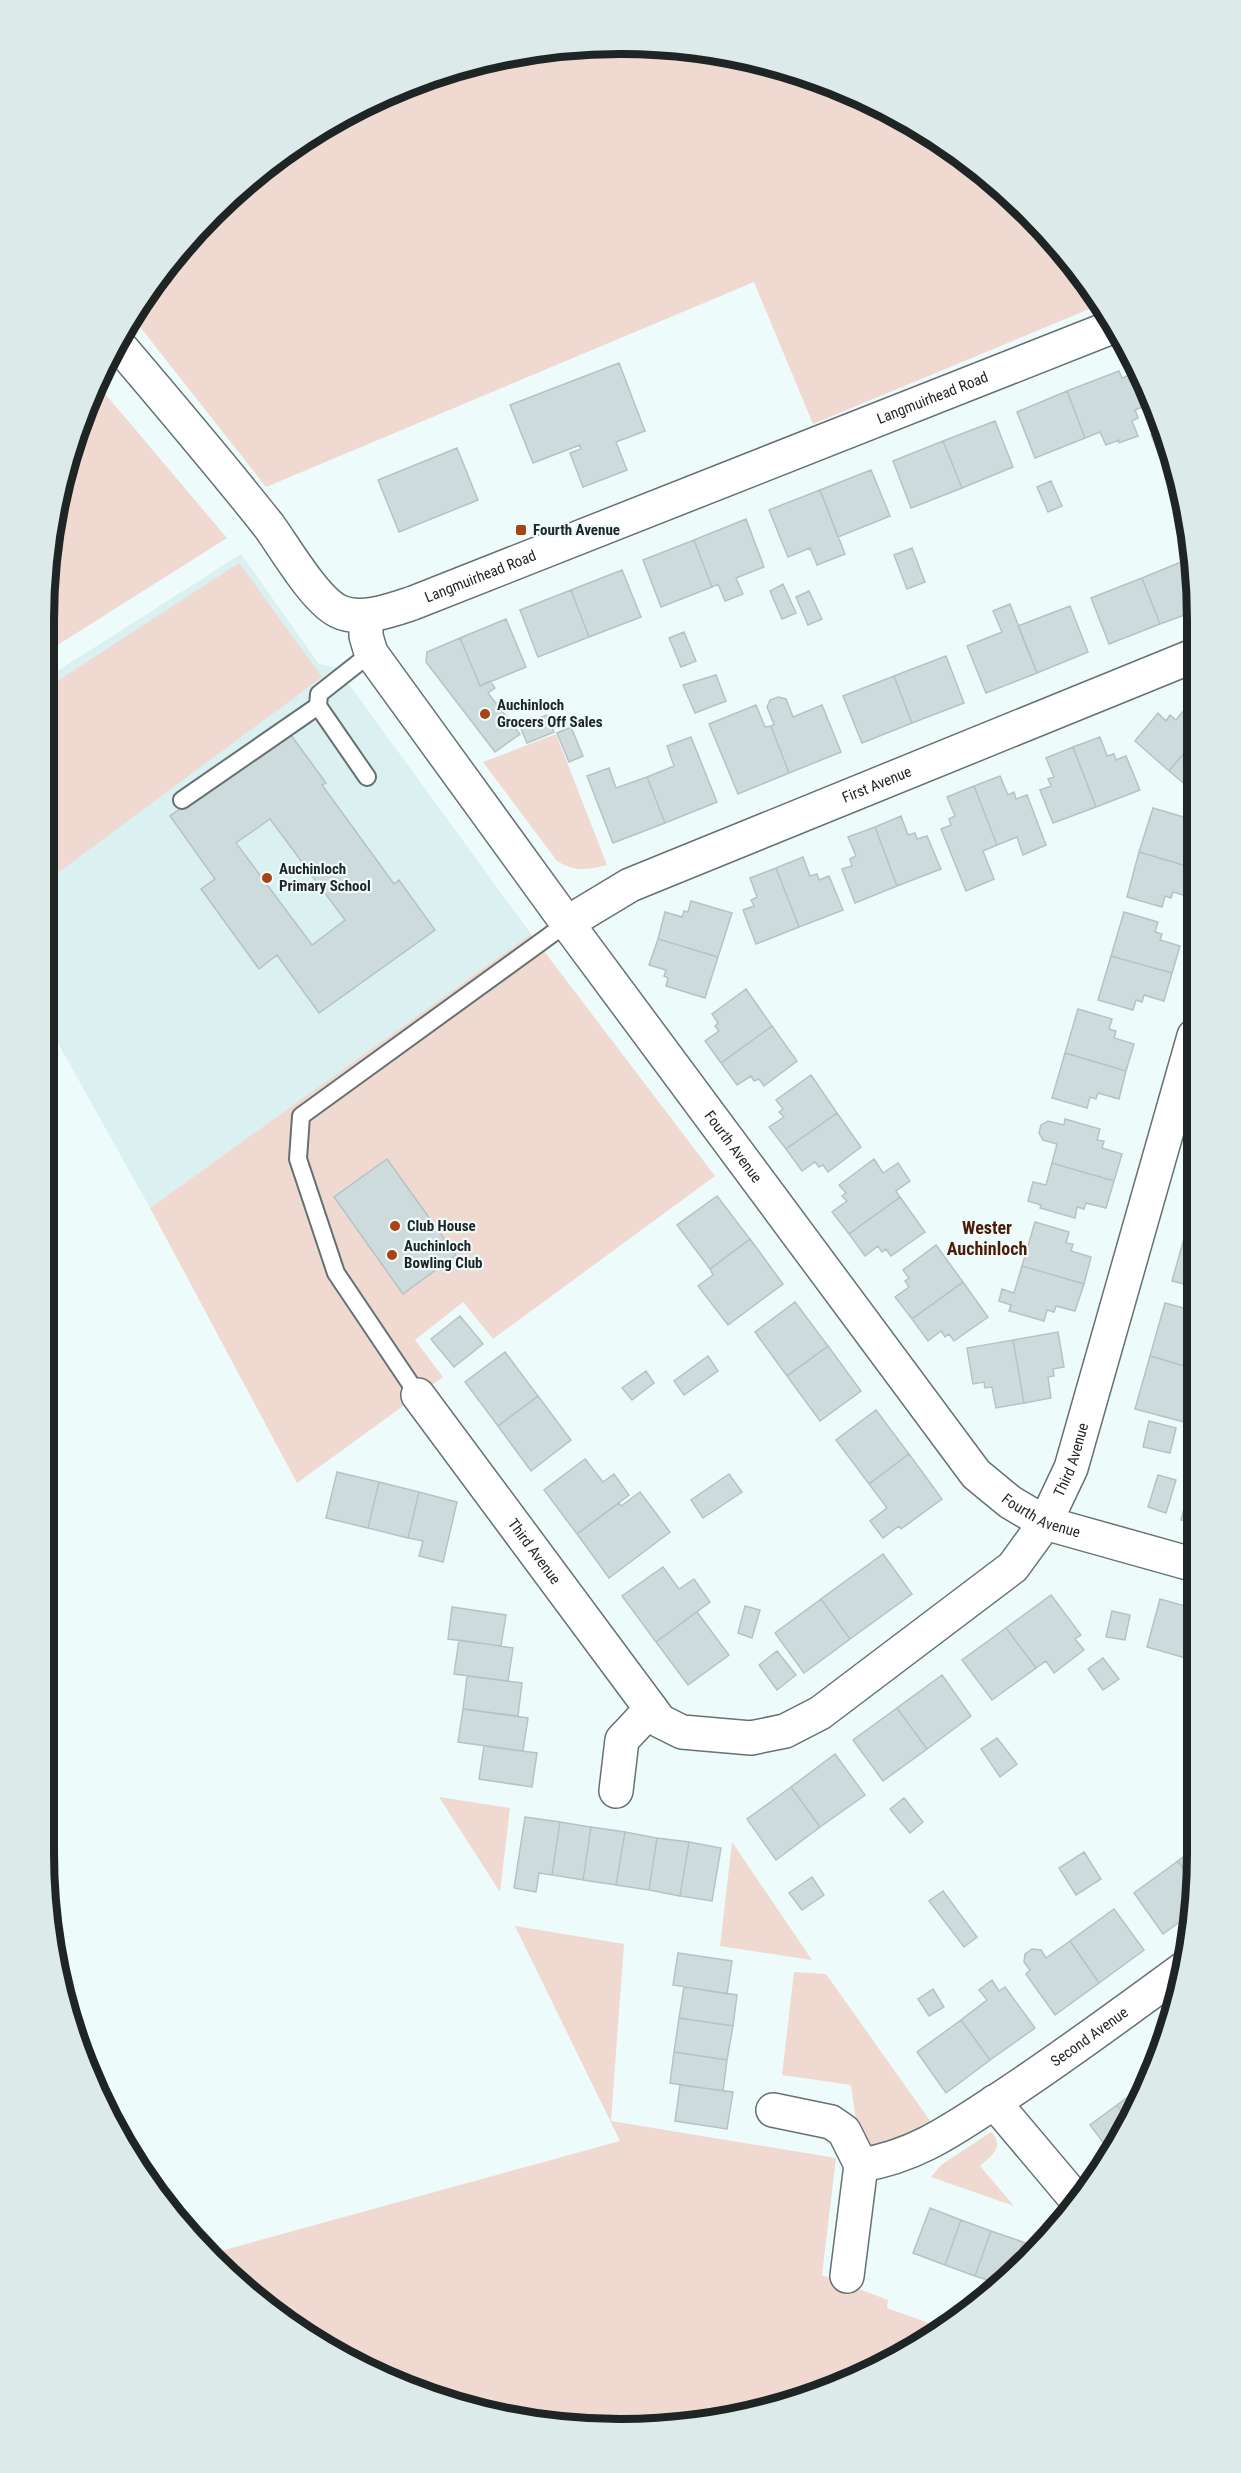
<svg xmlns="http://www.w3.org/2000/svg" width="1241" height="2473" viewBox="0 0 1241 2473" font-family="'Roboto Condensed',sans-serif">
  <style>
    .built { fill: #daf0f1 }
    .green { fill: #f0d9d1 }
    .building { fill: #cedbdc; stroke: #b6c2c3; stroke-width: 1.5; fill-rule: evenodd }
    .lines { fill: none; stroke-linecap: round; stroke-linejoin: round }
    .service-casing { stroke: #667172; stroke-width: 20 }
    .minor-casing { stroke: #667172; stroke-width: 36 }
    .tertiary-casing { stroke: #667172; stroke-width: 36 }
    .service { stroke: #fff; stroke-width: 16 }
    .minor { stroke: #fff; stroke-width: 33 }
    .tertiary { stroke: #fff; stroke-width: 33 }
    .poi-dot { fill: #a84217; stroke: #eefbfb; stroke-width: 2 }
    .labels { text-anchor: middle; stroke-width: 4.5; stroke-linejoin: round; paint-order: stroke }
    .street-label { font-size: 15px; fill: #1f2424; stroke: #eefbfb }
    .poi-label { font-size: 15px; font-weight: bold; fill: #1f2424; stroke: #eefbfb; text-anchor: start }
    .quarter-label { font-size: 18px; font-weight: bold; fill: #4d1c08; stroke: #eefbfb }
    .rim { fill: none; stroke: #1f2424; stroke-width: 8 }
  </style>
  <rect width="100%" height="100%" fill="#eefbfb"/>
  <!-- built -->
  <path class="built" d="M 241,554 L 319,664 L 337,668 L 531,934 L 150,1208 L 44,1018 L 45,679 Z"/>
  <!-- green -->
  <path class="green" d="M 658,45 L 770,63 L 875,103 L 972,163 L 1078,270 L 1099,305 L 813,424 L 754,282 L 266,487 L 133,318 L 163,270 L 240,187 L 332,121 L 435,74 L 545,48 Z
    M 96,383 L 227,538 L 45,653 L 45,583 L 63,472 Z
    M 239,563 L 322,677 L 44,883 L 45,689 Z
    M 556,734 L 607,865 C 588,870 574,872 557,861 L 483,762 Z
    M 531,934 L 715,1176 L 493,1339 L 463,1302 L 415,1340 L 443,1377 L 297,1483 L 150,1208 Z
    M 439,1797 L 510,1808 L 500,1892 Z
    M 732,1842 L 812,1960 L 720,1946 Z
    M 515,1926 L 624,1944 L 611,2121 L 836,2158 L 822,2275 L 888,2300 L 887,2308 L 937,2326 L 875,2370 L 695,2425 L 508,2418 L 332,2352 L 240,2286 L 210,2254 L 620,2141 Z
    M 794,1972 L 826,1974 L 933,2125 L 892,2143 L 871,2145 L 856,2121 L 851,2085 L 782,2075 Z
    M 991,2132 C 1005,2147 992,2155 980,2166 L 1014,2206 L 931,2177 L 941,2165 Z"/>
  <!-- building -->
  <path class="building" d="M 619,363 L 645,431 L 616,442 L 627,470 L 583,487 L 570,453 L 581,449 L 580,445 L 533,463 L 510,405 Z
    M 1119,371 L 1122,378 L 1137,372 L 1153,399 L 1152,403 L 1135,410 L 1138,418 L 1132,421 L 1138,436 L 1119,443 L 1119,440 L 1106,445 L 1100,432 L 1085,438 L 1067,391 Z
    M 1067,391 L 1085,438 L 1035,458 L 1017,412 Z
    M 995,421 L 1013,467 L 962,488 L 943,441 Z
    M 1162,430 L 1176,484 L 1172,485 L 1151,435 Z
    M 943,441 L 962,488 L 911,508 L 893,461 Z
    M 457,448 L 478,500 L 399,532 L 378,480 Z
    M 871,470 L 890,516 L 838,537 L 820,490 Z
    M 1051,481 L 1062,506 L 1048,512 L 1037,487 Z
    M 820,490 L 845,554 L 817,565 L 810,548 L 788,557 L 769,510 Z
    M 746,519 L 764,567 L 736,578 L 743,594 L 725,601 L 718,584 L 712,587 L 694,540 Z
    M 694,540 L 712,587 L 661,607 L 643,560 Z
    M 912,548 L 925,582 L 907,589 L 894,555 Z
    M 1193,557 L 1193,612 L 1160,624 L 1142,578 Z
    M 622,570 L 641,617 L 589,637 L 571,590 Z
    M 1142,578 L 1160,624 L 1109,644 L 1091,598 Z
    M 783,584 L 796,613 L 782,619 L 770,591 Z
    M 571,590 L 589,637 L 538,657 L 520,610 Z
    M 809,591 L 822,619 L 808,625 L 796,597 Z
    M 1010,604 L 1037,673 L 986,693 L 967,646 L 1002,632 L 993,611 Z
    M 1070,606 L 1088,652 L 1037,673 L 1018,626 Z
    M 506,619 L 526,667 L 480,686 L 460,638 Z
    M 684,632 L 696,661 L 681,667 L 669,638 Z
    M 460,638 L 480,686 L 490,681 L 495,688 L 488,693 L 520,734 L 495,752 L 426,662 L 427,652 Z
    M 946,656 L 964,703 L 912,723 L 894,676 Z
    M 716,675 L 726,701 L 695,713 L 683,685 Z
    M 894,676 L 912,723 L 862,743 L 843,696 Z
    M 778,697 L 786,699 L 793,717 L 822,705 L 841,752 L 789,773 L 771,726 L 774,724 L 767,707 L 770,700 Z
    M 1189,704 L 1193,707 L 1193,743 L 1169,771 L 1135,741 L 1158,713 L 1166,721 L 1170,715 L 1176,720 Z
    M 756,705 L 765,727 L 771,726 L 789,773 L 738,794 L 709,724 Z
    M 547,715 L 554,732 L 527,743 L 520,726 Z
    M 571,727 L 583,756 L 569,762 L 557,733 Z
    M 288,731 L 326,783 L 322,785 L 394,884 L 399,880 L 435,930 L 319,1013 L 277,955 L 259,969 L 201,889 L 215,879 L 170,816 ZM 270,819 L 345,920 L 312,945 L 236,843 Z
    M 691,737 L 717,802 L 665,823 L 647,777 L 674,766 L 667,746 Z
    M 1100,737 L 1107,756 L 1114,754 L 1116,760 L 1126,756 L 1140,790 L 1096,807 L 1073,747 Z
    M 1193,743 L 1193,791 L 1169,771 Z
    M 1073,747 L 1096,807 L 1053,823 L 1040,790 L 1051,786 L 1048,779 L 1054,777 L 1046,758 Z
    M 609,768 L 616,788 L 647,777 L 665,823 L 613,843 L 587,776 Z
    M 1000,776 L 1008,795 L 1014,792 L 1016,799 L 1027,795 L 1046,845 L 1023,855 L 1017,837 L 997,845 L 974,786 Z
    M 974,786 L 997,845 L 983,851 L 994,879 L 966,891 L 941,829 L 951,825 L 949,819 L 955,816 L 947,797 Z
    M 1153,808 L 1187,818 L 1184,828 L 1191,830 L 1189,837 L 1193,838 L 1193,868 L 1139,852 Z
    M 901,816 L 908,835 L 915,833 L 917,839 L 927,836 L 941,869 L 897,886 L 875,827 Z
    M 875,827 L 897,886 L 855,903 L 842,869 L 852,866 L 850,859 L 856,856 L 848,837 Z
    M 1139,852 L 1193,868 L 1193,898 L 1173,892 L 1171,898 L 1165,896 L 1162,907 L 1127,897 Z
    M 803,857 L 810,876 L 817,874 L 819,880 L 829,876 L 843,910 L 799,927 L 776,868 Z
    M 776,868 L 799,927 L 756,944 L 743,910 L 754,906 L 751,900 L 757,897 L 750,878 Z
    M 691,901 L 732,913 L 718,957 L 658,939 L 665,912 L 682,917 L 684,911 L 688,912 Z
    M 1124,912 L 1158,922 L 1155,932 L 1162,934 L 1160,940 L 1180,946 L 1172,973 L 1111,956 Z
    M 658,939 L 718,957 L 705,998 L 666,986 L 668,978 L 664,976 L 666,970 L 649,965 Z
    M 1111,956 L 1172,973 L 1164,1001 L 1144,995 L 1142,1002 L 1136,1000 L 1133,1010 L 1098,1000 Z
    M 746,989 L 772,1026 L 721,1063 L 705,1041 L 719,1031 L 715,1026 L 718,1023 L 712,1014 Z
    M 1078,1009 L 1112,1019 L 1109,1029 L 1116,1031 L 1114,1038 L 1134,1044 L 1126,1071 L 1065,1053 Z
    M 772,1026 L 797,1061 L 764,1086 L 759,1079 L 754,1081 L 751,1076 L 737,1085 L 721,1063 Z
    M 1065,1053 L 1126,1071 L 1119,1099 L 1098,1093 L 1096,1099 L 1090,1097 L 1087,1108 L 1052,1098 Z
    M 811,1075 L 837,1113 L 786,1149 L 769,1127 L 784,1117 L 779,1112 L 783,1109 L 776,1100 Z
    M 837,1113 L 861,1147 L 828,1172 L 823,1165 L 819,1167 L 815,1162 L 802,1171 L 786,1149 Z
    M 1065,1119 L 1100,1129 L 1097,1140 L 1104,1141 L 1102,1148 L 1122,1154 L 1114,1181 L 1052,1163 L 1057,1144 L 1043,1140 L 1039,1133 L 1041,1125 L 1048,1121 L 1064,1125 Z
    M 387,1159 L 456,1255 L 403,1294 L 334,1197 Z
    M 874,1159 L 883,1173 L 898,1163 L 910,1181 L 896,1191 L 900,1197 L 849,1234 L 832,1212 L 847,1201 L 842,1196 L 846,1193 L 839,1185 Z
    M 1052,1163 L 1114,1181 L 1106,1208 L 1086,1203 L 1084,1209 L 1077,1207 L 1075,1218 L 1040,1208 L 1041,1205 L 1028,1201 L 1033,1182 L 1046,1185 Z
    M 717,1196 L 750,1239 L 710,1269 L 677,1225 Z
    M 900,1197 L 925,1232 L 891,1256 L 886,1249 L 882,1252 L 878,1246 L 865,1256 L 849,1234 Z
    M 1194,1201 L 1194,1230 L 1187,1228 Z
    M 1035,1222 L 1069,1232 L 1066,1243 L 1073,1244 L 1071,1251 L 1091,1257 L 1084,1284 L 1022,1266 Z
    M 1187,1228 L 1194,1230 L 1195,1287 L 1172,1281 Z
    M 750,1239 L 783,1284 L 728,1325 L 698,1286 L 713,1275 L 710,1269 Z
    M 936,1245 L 963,1282 L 912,1319 L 895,1297 L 909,1287 L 905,1281 L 909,1278 L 903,1270 Z
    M 1022,1266 L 1084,1284 L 1075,1311 L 1056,1306 L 1054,1312 L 1047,1310 L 1044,1321 L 1009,1311 L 1011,1305 L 999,1301 L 1002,1289 L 1014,1293 Z
    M 963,1282 L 988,1317 L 954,1341 L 949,1334 L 945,1337 L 941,1331 L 928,1341 L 912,1319 Z
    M 795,1302 L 828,1346 L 787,1376 L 755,1332 Z
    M 1165,1303 L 1195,1311 L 1195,1369 L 1150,1356 Z
    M 460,1316 L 483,1344 L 454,1367 L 431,1339 Z
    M 1058,1332 L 1064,1367 L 1053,1369 L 1054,1376 L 1048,1377 L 1051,1398 L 1024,1403 L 1013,1340 Z
    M 1013,1340 L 1024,1403 L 996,1408 L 992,1387 L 985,1388 L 984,1382 L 973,1384 L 967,1348 Z
    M 828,1346 L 861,1391 L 820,1421 L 787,1376 Z
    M 505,1352 L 538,1396 L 498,1426 L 465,1382 Z
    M 708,1356 L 718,1371 L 684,1395 L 674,1381 Z
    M 1150,1356 L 1195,1369 L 1195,1381 L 1184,1422 L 1135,1409 Z
    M 646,1371 L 654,1383 L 632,1400 L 622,1388 Z
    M 538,1396 L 571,1440 L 531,1471 L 498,1426 Z
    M 876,1410 L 909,1454 L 869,1484 L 836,1440 Z
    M 1149,1421 L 1176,1428 L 1170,1453 L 1143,1447 Z
    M 909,1454 L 942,1499 L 901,1529 L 899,1526 L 883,1538 L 870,1521 L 887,1508 L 869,1484 Z
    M 585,1459 L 603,1482 L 614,1474 L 629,1495 L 577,1534 L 544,1490 Z
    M 1194,1471 L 1195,1471 L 1195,1523 L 1181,1520 Z
    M 337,1472 L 379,1482 L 368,1528 L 326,1518 Z
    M 729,1474 L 742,1492 L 703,1518 L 691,1500 Z
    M 1158,1475 L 1176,1480 L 1166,1513 L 1148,1507 Z
    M 379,1482 L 419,1492 L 408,1538 L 368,1528 Z
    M 419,1492 L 457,1502 L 443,1562 L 419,1556 L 423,1541 L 408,1538 Z
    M 640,1492 L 670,1532 L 609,1578 L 577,1534 L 619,1503 L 621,1506 Z
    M 883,1554 L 912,1594 L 850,1639 L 821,1599 Z
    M 663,1567 L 679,1589 L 694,1579 L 710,1602 L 656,1642 L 622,1596 Z
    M 1051,1595 L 1081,1635 L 1075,1639 L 1084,1650 L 1054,1673 L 1046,1661 L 1036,1668 L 1006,1628 Z
    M 821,1599 L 850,1639 L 804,1673 L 775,1633 Z
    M 1160,1599 L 1196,1609 L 1196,1661 L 1147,1647 Z
    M 745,1606 L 760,1610 L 752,1638 L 738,1633 Z
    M 452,1607 L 506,1615 L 501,1646 L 448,1639 Z
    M 1112,1611 L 1130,1615 L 1125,1640 L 1106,1637 Z
    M 697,1612 L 729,1655 L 688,1685 L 656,1642 Z
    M 1006,1628 L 1036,1668 L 992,1700 L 962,1660 Z
    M 459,1640 L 513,1648 L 508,1681 L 454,1674 Z
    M 777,1651 L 796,1675 L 777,1690 L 759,1665 Z
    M 1103,1658 L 1119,1679 L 1103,1690 L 1088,1669 Z
    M 942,1675 L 971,1716 L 927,1749 L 897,1708 Z
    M 467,1676 L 522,1683 L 518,1716 L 463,1709 Z
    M 897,1708 L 927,1749 L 883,1781 L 853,1740 Z
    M 463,1709 L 528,1718 L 523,1751 L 458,1742 Z
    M 997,1738 L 1017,1764 L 1000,1777 L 981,1749 Z
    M 484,1746 L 537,1753 L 532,1787 L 479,1779 Z
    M 835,1754 L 865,1795 L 820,1827 L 791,1787 Z
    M 791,1787 L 820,1827 L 776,1860 L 747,1819 Z
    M 904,1798 L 923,1822 L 910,1833 L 890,1809 Z
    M 525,1817 L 560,1822 L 552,1875 L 539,1873 L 536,1892 L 514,1888 Z
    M 560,1822 L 591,1827 L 583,1880 L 552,1875 Z
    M 591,1827 L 625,1832 L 616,1885 L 583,1880 Z
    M 625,1832 L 657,1838 L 649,1890 L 616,1885 Z
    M 657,1838 L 689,1842 L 680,1896 L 649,1890 Z
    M 689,1842 L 721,1848 L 712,1901 L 680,1896 Z
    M 1196,1847 L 1196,1887 L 1178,1861 Z
    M 1084,1852 L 1101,1879 L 1076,1895 L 1059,1868 Z
    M 1178,1861 L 1196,1887 L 1193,1912 L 1163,1934 L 1134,1893 Z
    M 812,1877 L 824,1895 L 802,1910 L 789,1893 Z
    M 943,1891 L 977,1937 L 964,1947 L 929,1901 Z
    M 1114,1909 L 1144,1950 L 1099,1983 L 1070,1941 Z
    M 1070,1941 L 1099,1983 L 1055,2015 L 1026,1974 L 1030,1970 L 1024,1962 L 1025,1954 L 1032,1949 L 1041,1950 L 1046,1958 Z
    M 678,1953 L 732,1961 L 727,1994 L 673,1985 Z
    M 992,1980 L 999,1991 L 1005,1987 L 1035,2028 L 990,2060 L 961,2020 L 987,2000 L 979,1990 Z
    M 684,1987 L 737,1995 L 733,2026 L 679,2018 Z
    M 933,1989 L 944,2007 L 929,2016 L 918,1999 Z
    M 679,2018 L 733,2026 L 727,2060 L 674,2052 Z
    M 961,2020 L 990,2060 L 946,2093 L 917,2052 Z
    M 674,2052 L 727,2060 L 723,2091 L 670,2083 Z
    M 680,2085 L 733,2092 L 727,2129 L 675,2121 Z
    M 1143,2086 L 1145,2089 L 1138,2107 L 1128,2121 L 1117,2105 Z
    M 1117,2105 L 1128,2121 L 1108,2149 L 1090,2125 Z
    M 930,2208 L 961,2220 L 945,2265 L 913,2253 Z
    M 961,2220 L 991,2231 L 975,2276 L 945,2265 Z
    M 991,2231 L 1023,2242 L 1012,2272 L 996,2283 L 975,2276 Z
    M 1023,2242 L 1038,2247 L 1029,2260 L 1012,2272 Z"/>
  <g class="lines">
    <!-- service casing -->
    <g class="service-casing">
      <path id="service" d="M 367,777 L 318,706 L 319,694 L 371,653
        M 182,800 L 318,706
        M 418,1395 L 336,1273 L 298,1159 L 301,1116 L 567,923"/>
    </g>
    <!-- minor casing -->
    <g class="minor-casing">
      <g id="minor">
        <path id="s1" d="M 366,616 L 366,636 L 371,653 L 567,923 L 976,1474 L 1010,1502 L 1045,1523 L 1195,1565"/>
        <path id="s2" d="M 567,923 L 630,885 L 1193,656"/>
        <path id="s3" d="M 418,1395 L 660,1721 L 682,1732 L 751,1738 L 785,1731 L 820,1713 L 1013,1567 L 1045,1523 L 1071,1468 L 1194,1036"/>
        <path d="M 616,1791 L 622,1740 L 651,1709"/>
        <path d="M 994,2102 L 1074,2197"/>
        <path d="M 773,2110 L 831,2122 L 844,2131 L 861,2165 L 847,2276"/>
        <path id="s4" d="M 861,2165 C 918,2156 956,2127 1004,2096 C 1065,2056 1124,2012 1183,1969"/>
      </g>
    </g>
    <!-- tertiary casing -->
    <g class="tertiary-casing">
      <g id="tertiary">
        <path id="s5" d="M 117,343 C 168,403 220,464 269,526 C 285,548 315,600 338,611 C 360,622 392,610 413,603 L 1112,327"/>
      </g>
    </g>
    <!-- service -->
    <use href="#service" class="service"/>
    <!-- minor -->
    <use href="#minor" class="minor"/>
    <!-- tertiary -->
    <use href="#tertiary" class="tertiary"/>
  </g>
  <!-- markers -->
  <g class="poi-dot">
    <rect x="515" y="524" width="12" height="12" rx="3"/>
    <circle cx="485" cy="714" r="6"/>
    <circle cx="267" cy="878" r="6"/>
    <circle cx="395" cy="1226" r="6"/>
    <circle cx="392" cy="1255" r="6"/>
  </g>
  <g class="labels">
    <!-- street labels -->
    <g class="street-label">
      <text dy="5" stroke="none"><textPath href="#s5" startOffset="984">Langmuirhead Road</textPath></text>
      <text dy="5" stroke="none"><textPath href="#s5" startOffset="498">Langmuirhead Road</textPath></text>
      <text dy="5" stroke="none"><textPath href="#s2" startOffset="340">First Avenue</textPath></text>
      <text dy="5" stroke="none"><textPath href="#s1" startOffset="650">Fourth Avenue</textPath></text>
      <text dy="5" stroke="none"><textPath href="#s3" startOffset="939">Third Avenue</textPath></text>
      <text dy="5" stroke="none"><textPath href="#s1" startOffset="1136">Fourth Avenue</textPath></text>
      <text dy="5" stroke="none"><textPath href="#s3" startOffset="195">Third Avenue</textPath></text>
      <text dy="5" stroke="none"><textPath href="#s4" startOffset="264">Second Avenue</textPath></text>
    </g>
    <!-- poi labels -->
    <g class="poi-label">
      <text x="533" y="535">Fourth Avenue</text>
      <text x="497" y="710">Auchinloch<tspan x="497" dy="17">Grocers Off Sales</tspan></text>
      <text x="279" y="874">Auchinloch<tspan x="279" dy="17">Primary School</tspan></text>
      <text x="407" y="1231">Club House</text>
      <text x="404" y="1251">Auchinloch<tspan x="404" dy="17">Bowling Club</tspan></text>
    </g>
    <!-- quarter labels -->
    <g class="quarter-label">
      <text x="987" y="1234">Wester<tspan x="987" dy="21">Auchinloch</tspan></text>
    </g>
  </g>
  <!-- crop -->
  <path d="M0 0H1241V2473H0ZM620 54H621A566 566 0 0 1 1187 620V1853A566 566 0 0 1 621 2419H620A566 566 0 0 1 54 1853V620A566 566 0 0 1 620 54Z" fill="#ddeaea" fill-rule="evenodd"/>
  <path class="rim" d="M620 54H621A566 566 0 0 1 1187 620V1853A566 566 0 0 1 621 2419H620A566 566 0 0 1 54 1853V620A566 566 0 0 1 620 54Z"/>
</svg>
